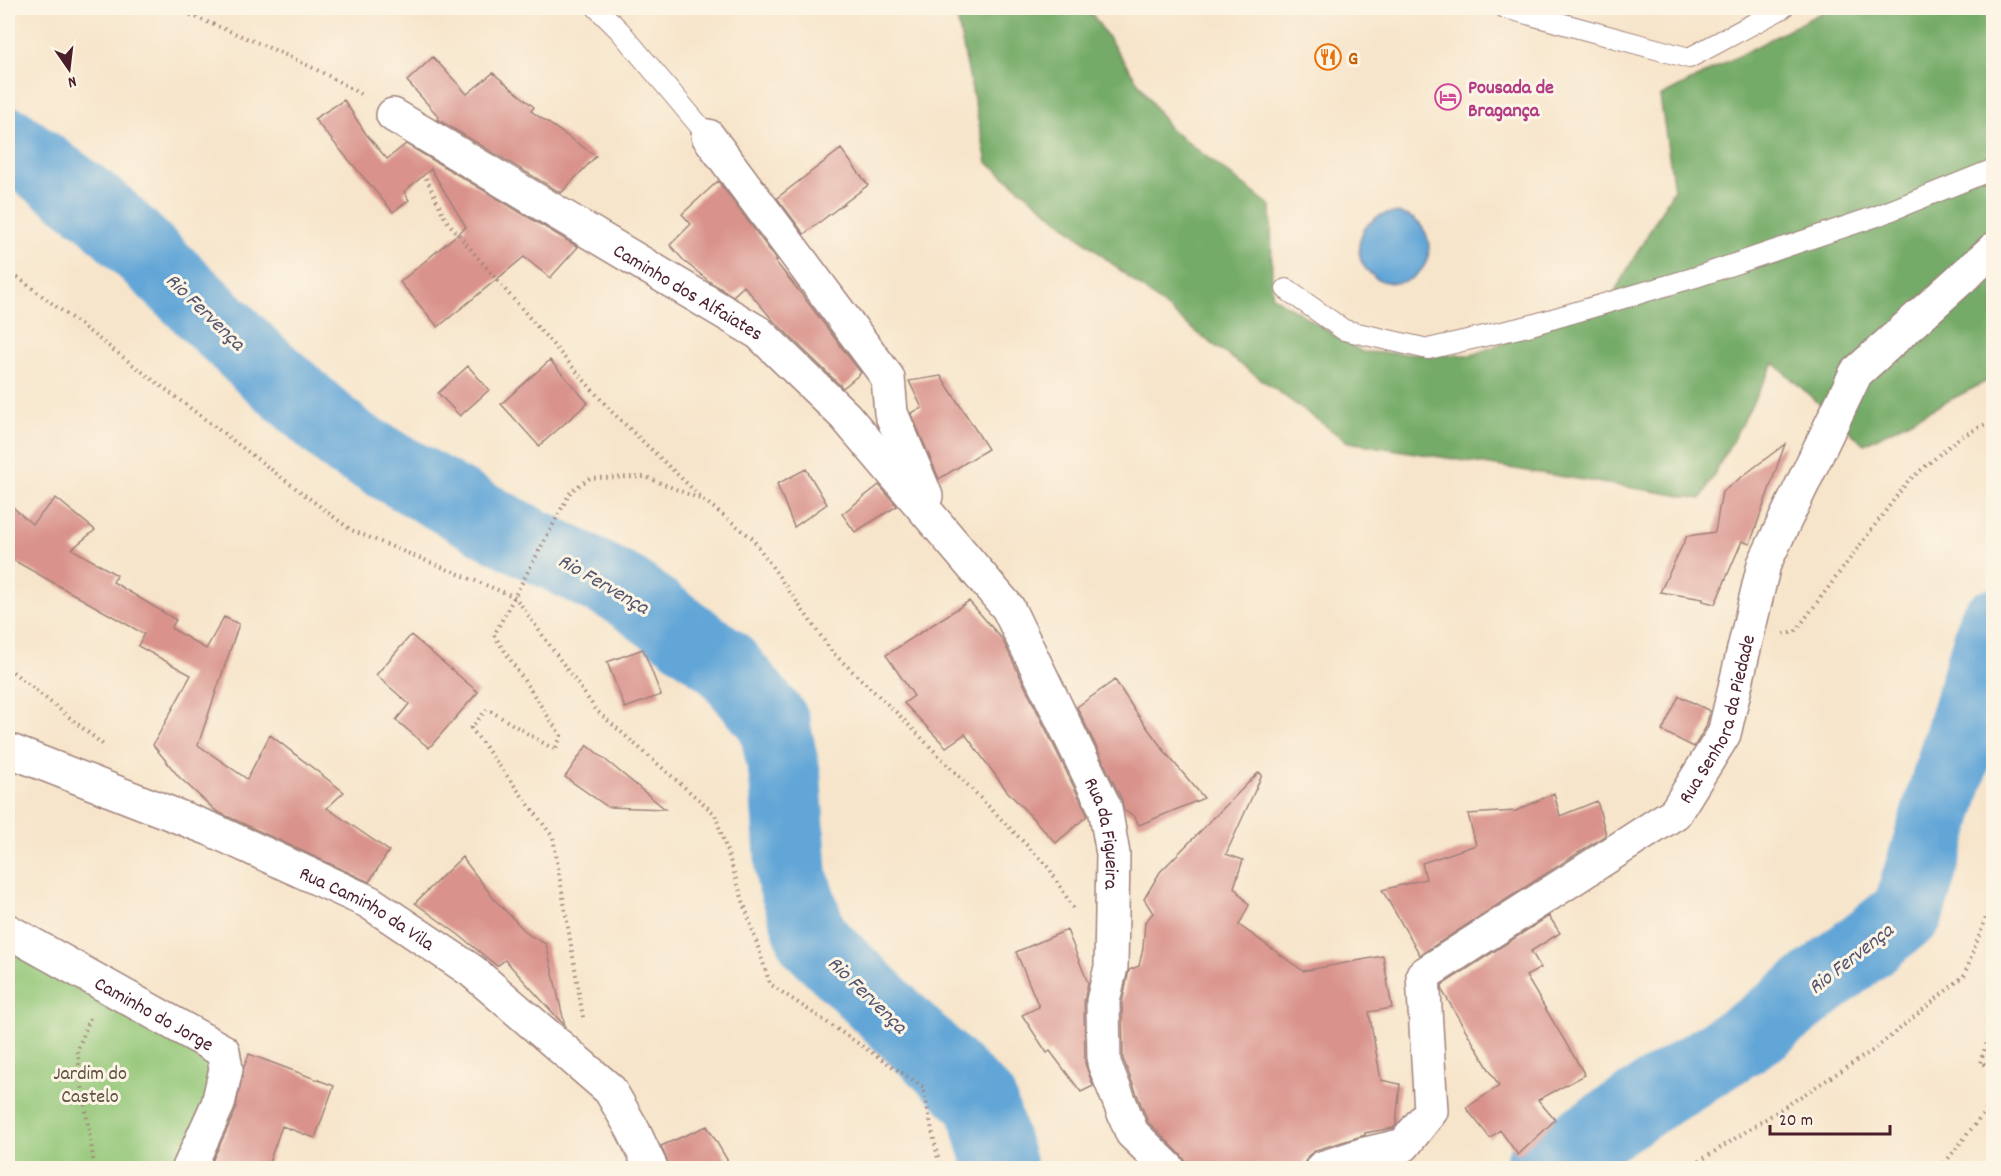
<svg xmlns="http://www.w3.org/2000/svg" width="2001" height="1176" viewBox="0 0 2001 1176" font-family="Dekko,sans-serif">
  <style>
    .green { fill: #92c677; stroke: #6e7251; stroke-width: 1.5 }
    .forest { fill: #75ab68; stroke: #60654a; stroke-width: 1.5 }
    .water { fill: #62a6d7; stroke: #566281; stroke-width: 1.5 }
    .lines { fill: none; stroke-linecap: round; stroke-linejoin: round }
    .river { stroke: #62a6d7; stroke-width: 72 }
    .building { fill: #d9938c }
    .lane-casing { stroke: #a0827b; stroke-width: 22 }
    .street-casing { stroke: #a0827b; stroke-width: 36 }
    .path { stroke: #a0827b; stroke-width: 4; stroke-dasharray: 1.5 4.5; stroke-linecap: butt }
    .lane { stroke: #fff; stroke-width: 20 }
    .street { stroke: #fff; stroke-width: 33 }
    .path-bridge { stroke: #a0827b; stroke-width: 4; stroke-dasharray: 1.5 4.5; stroke-linecap: butt }
    .labels { text-anchor: middle; stroke-width: 6; stroke-linejoin: round; paint-order: stroke }
    .food-label { font-size: 20px; font-weight: bold; fill: #c56008; stroke: #fcf5e5; text-anchor: start }
    .hotel-label { font-size: 20px; font-weight: bold; fill: #b23c85; stroke: #fcf5e5; text-anchor: start }
    .street-label { font-size: 20px; fill: #4a1f2b; stroke: #fcf5e5 }
    .park-label { font-size: 20px; fill: #605142; stroke: #fcf5e5 }
    .water-label { font-size: 21px; font-style: italic; fill: #545570; stroke: #fcf5e5 }
  </style>
  <rect width="100%" height="100%" fill="#fcf5e5"/>
  <filter id="ink" filterUnits="userSpaceOnUse"><feTurbulence type="fractalNoise" baseFrequency=".0167" numOctaves="2"/><feDisplacementMap in="SourceGraphic" scale="12" xChannelSelector="R" yChannelSelector="G"/><feConvolveMatrix kernelMatrix="1 2 1 2 8 2 1 2 1" color-interpolation-filters="sRGB"/></filter>
  <filter id="wash" filterUnits="userSpaceOnUse"><feTurbulence type="fractalNoise" baseFrequency=".008" numOctaves="4" result="noise"/><feDisplacementMap in="SourceGraphic" scale="24" xChannelSelector="R" yChannelSelector="G"/><feGaussianBlur stdDeviation="1.35" result="paint"/><feColorMatrix in="noise" values="0 0 0 0 0 0 0 0 0 0 0 0 0 0 0 0 0 1.4 0 .05"/><feComposite in="paint" operator="in"/></filter>
  <g filter="url(#wash)">
    <rect width="100%" height="100%" fill="#f7e5cb"/>
    <!-- green -->
    <path class="green" d="M 8,945 L 208,1054 L 212,1096 L 176,1168 L 106,1168 L 94,1166 L 8,1168 Z"/>
    <!-- forest -->
    <path class="forest" d="M 955,8 L 1088,8 L 1169,128 L 1271,206 L 1272,296 L 1362,352 L 1472,355 L 1608,303 L 1674,189 L 1660,97 L 1830,8 L 1993,8 L 1993,378 L 1864,444 L 1774,363 L 1701,499 L 1348,442 L 1200,335 L 987,162 Z"/>
    <!-- water -->
    <path class="water" d="M1359 248a35 35 0 1 1 70 0a35 35 0 1 1-70 0Z"/>
    <g class="lines">
      <!-- river -->
      <path class="river" d="M 8,142 L 103,212 L 260,364 L 349,443 L 493,524 L 626,591 L 724,663 L 774,723 L 785,775 L 792,878 L 813,940 L 981,1102 L 1001,1168
        M 1540,1168 L 1760,1029 L 1908,912 L 1994,624"/>
    </g>
    <g id="blocks">
      <!-- building -->
      <path class="building" d="M 433,57 L 467,94 L 493,73 L 534,107 L 531,111 L 596,156 L 561,193 L 437,119 L 439,117 L 407,81 Z
        M 344,100 L 366,134 L 387,159 L 406,144 L 578,247 L 550,278 L 524,257 L 438,327 L 400,282 L 466,227 L 431,169 L 404,192 L 409,200 L 393,212 L 314,119 Z
        M 841,149 L 868,185 L 804,234 L 777,198 Z
        M 718,181 L 777,260 L 775,261 L 803,296 L 861,373 L 843,388 L 772,319 L 744,286 L 733,296 L 710,282 L 685,262 L 670,245 L 691,224 L 682,214 Z
        M 550,360 L 588,403 L 539,446 L 501,404 Z
        M 468,366 L 489,390 L 460,416 L 438,393 Z
        M 941,376 L 988,449 L 939,479 L 911,413 L 922,408 L 909,381 Z
        M 1785,444 L 1750,544 L 1742,541 L 1715,604 L 1703,601 L 1703,599 L 1660,592 L 1687,536 L 1715,532 L 1722,492 Z
        M 806,469 L 827,504 L 794,527 L 777,484 Z
        M 879,485 L 897,506 L 855,532 L 842,514 Z
        M 56,498 L 95,530 L 72,549 L 117,575 L 113,582 L 176,620 L 171,628 L 206,649 L 224,617 L 239,624 L 198,745 L 247,779 L 270,735 L 344,792 L 327,808 L 389,851 L 369,882 L 216,811 L 179,777 L 153,745 L 191,675 L 138,646 L 144,634 L 8,557 L 8,503 L 32,524 Z
        M 969,601 L 1002,639 L 1087,814 L 1087,816 L 1056,843 L 1007,791 L 965,734 L 946,747 L 904,703 L 914,696 L 886,655 Z
        M 411,635 L 478,692 L 429,748 L 396,720 L 409,704 L 376,675 Z
        M 643,649 L 661,695 L 625,708 L 607,662 Z
        M 1115,680 L 1135,711 L 1165,752 L 1204,798 L 1139,825 L 1133,815 L 1124,811 L 1122,800 L 1077,707 Z
        M 1679,696 L 1710,711 L 1706,727 L 1694,747 L 1662,731 Z
        M 587,745 L 613,766 L 665,809 L 608,807 L 565,777 Z
        M 1259,772 L 1262,775 L 1226,854 L 1243,860 L 1234,887 L 1249,905 L 1239,925 L 1303,971 L 1383,956 L 1392,1008 L 1369,1012 L 1381,1080 L 1400,1084 L 1396,1125 L 1393,1128 L 1365,1133 L 1365,1135 L 1316,1150 L 1308,1156 L 1304,1164 L 1304,1168 L 1186,1168 L 1186,1162 L 1181,1155 L 1148,1122 L 1123,1059 L 1122,1003 L 1129,970 L 1139,966 L 1143,948 L 1145,922 L 1153,913 L 1144,899 L 1160,872 Z
        M 1554,793 L 1560,816 L 1597,801 L 1606,835 L 1420,955 L 1382,890 L 1426,879 L 1422,863 L 1476,845 L 1468,814 L 1516,811 Z
        M 462,857 L 494,899 L 529,935 L 546,944 L 565,1026 L 505,960 L 497,966 L 459,935 L 415,903 Z
        M 1549,916 L 1560,933 L 1531,951 L 1541,968 L 1526,976 L 1585,1075 L 1538,1100 L 1555,1120 L 1518,1155 L 1500,1130 L 1490,1138 L 1466,1108 L 1499,1086 L 1443,992 L 1442,985 Z
        M 1067,930 L 1088,983 L 1084,1001 L 1085,1063 L 1093,1086 L 1081,1092 L 1050,1051 L 1047,1053 L 1022,1015 L 1039,1007 L 1016,952 Z
        M 249,1054 L 334,1086 L 315,1138 L 282,1126 L 267,1168 L 209,1168 L 235,1112 L 244,1067 Z
        M 707,1126 L 732,1168 L 670,1168 L 661,1146 Z"/>
    </g>
  </g>
  <g filter="url(#ink)">
    <use href="#blocks" fill-opacity="0" stroke="#a0827b" stroke-width="1.5"/>
    <g class="lines">
      <!-- lane casing -->
      <g class="lane-casing">
        <path id="lane" d="M 597,8 L 620,31 L 708,136
          M 1505,8 L 1689,58 L 1783,8
          M 1286,289 L 1344,330 L 1428,349 L 1528,326 L 1696,277 L 1877,216 L 1994,169"/>
      </g>
      <!-- street casing -->
      <g class="street-casing">
        <g id="street">
          <path id="s1" d="M 393,115 L 759,333 L 845,416 L 1008,608 L 1105,808 L 1113,854 L 1111,967 L 1103,1001 L 1104,1063 L 1132,1133 L 1168,1168"/>
          <path d="M 708,136 L 888,378 L 891,413 L 926,496"/>
          <path id="s2" d="M 8,750 L 210,829 L 369,902 L 472,971 L 610,1090 L 633,1130 L 651,1168"/>
          <path id="s3" d="M 8,931 L 223,1051 L 226,1069 L 218,1104 L 189,1168"/>
          <path id="s4" d="M 1322,1168 L 1365,1154 L 1404,1145 L 1431,1111 L 1423,975 L 1675,813 L 1724,734 L 1764,564 L 1856,373 L 1994,249"/>
        </g>
      </g>
      <!-- path -->
      <path class="path" d="M 174,8 C 237,35 305,59 363,96
        M 426,178 L 446,220 L 507,292 L 611,411 L 702,498
        M 1784,634 L 1795,632 L 1908,481 L 1960,437 L 1994,420
        M 8,668 L 105,746
        M 583,1017 L 553,837 L 471,728 L 487,709 L 555,750 L 561,736 L 494,635 L 571,491 L 590,478 L 646,477 L 705,501 L 752,538 L 832,652 L 899,715 L 1049,868 L 1073,908
        M 90,1018 L 77,1051 L 93,1158 L 94,1166 L 92,1168
        M 1994,1021 L 1980,1063 L 1991,1066 L 1994,1060
        M 1689,1168 L 1875,1049 L 1964,976 L 1994,896
        M 1941,1168 L 1994,1100"/>
      <!-- lane -->
      <use href="#lane" class="lane"/>
      <!-- street -->
      <use href="#street" class="street"/>
      <!-- path-bridge -->
      <path class="path-bridge" d="M 8,270 L 351,530 L 515,597 L 597,711 L 715,814 L 770,984 L 923,1087 L 940,1168"/>
    </g>
  </g>
  <!-- icons -->
  <defs>
    <g id="restaurant-ring" transform="scale(1.35)"><circle r="9.5" fill="#fcf5e5" stroke="#e8710a" stroke-width="1.5"/><path d="M-5-6h1v4h1v-4h1v4h1v-4h1v5L-1.5 .5V6h-2V.5L-5-1ZM5-6V6H3V1.5H1.5Q1.5-4 5-6Z" fill="#e8710a"/></g>
    <g id="hotel-ring" transform="scale(1.35)"><circle r="9.5" fill="#fcf5e5" stroke="#d1479c" stroke-width="1.5"/><path d="M-6-4.5h1.5V1H6V5H4.5V3h-9V5H-6ZM-4 0a1.8 1.8 0 1 1 3.6 0ZM.5 0V-2.5h3Q6-2.5 6 0Z" fill="#d1479c"/></g>
  </defs>
  <g fill-rule="evenodd">
    <use href="#restaurant-ring" x="1328" y="57"/>
    <use href="#hotel-ring" x="1448" y="97"/>
  </g>
  <g class="labels">
    <!-- food labels -->
    <g class="food-label">
      <text x="1348" y="64">G</text>
    </g>
    <!-- hotel labels -->
    <g class="hotel-label">
      <text x="1468" y="93">Pousada de<tspan x="1468" dy="23">Bragança</tspan></text>
    </g>
    <!-- street labels -->
    <g class="street-label">
      <text dy="7" stroke="none"><textPath href="#s1" startOffset="344">Caminho dos Alfaiates</textPath></text>
      <text dy="7" stroke="none"><textPath href="#s4" startOffset="669">Rua Senhora da Piedade</textPath></text>
      <text dy="7" stroke="none"><textPath href="#s1" startOffset="1044">Rua da Figueira</textPath></text>
      <text dy="7" stroke="none"><textPath href="#s2" startOffset="393">Rua Caminho da Vila</textPath></text>
      <text dy="7" stroke="none"><textPath href="#s3" startOffset="168">Caminho do Jorge</textPath></text>
    </g>
    <!-- park labels -->
    <g class="park-label">
      <text x="90" y="1079">Jardim do<tspan x="90" dy="23">Castelo</tspan></text>
    </g>
    <!-- water labels -->
    <g class="water-label">
      <text transform="translate(206 311) rotate(44)" y="7">Rio Fervença</text>
      <text transform="translate(604 583) rotate(30)" y="7">Rio Fervença</text>
      <text transform="translate(1850 958) rotate(-38)" y="7">Rio Fervença</text>
      <text transform="translate(868 994) rotate(44)" y="7">Rio Fervença</text>
    </g>
  </g>
  <!-- margin -->
  <rect width="2001" height="1176" fill="none" stroke="#fcf5e5" stroke-width="30"/>
  <!-- north arrow -->
  <g transform="translate(69 69) rotate(166)" stroke="#fcf5e5" stroke-width="4.5" paint-order="stroke">
  <path d="M0-4.5L10 22L0 15L-10 22Z" fill="#4a1f2b"/>
  <text y="-9" font-size="16" font-weight="bold" text-anchor="middle" fill="#4a1f2b">N</text>
  </g>
  <!-- scale -->
  <path d="M1770 1125v9h120v-9" fill="none" stroke="#4a1f2b" stroke-width="3"/>
  <text x="1779" y="1125" font-size="18" fill="#4a1f2b" stroke="#fcf5e5" stroke-width="4.5" paint-order="stroke">20 m</text>
</svg>
